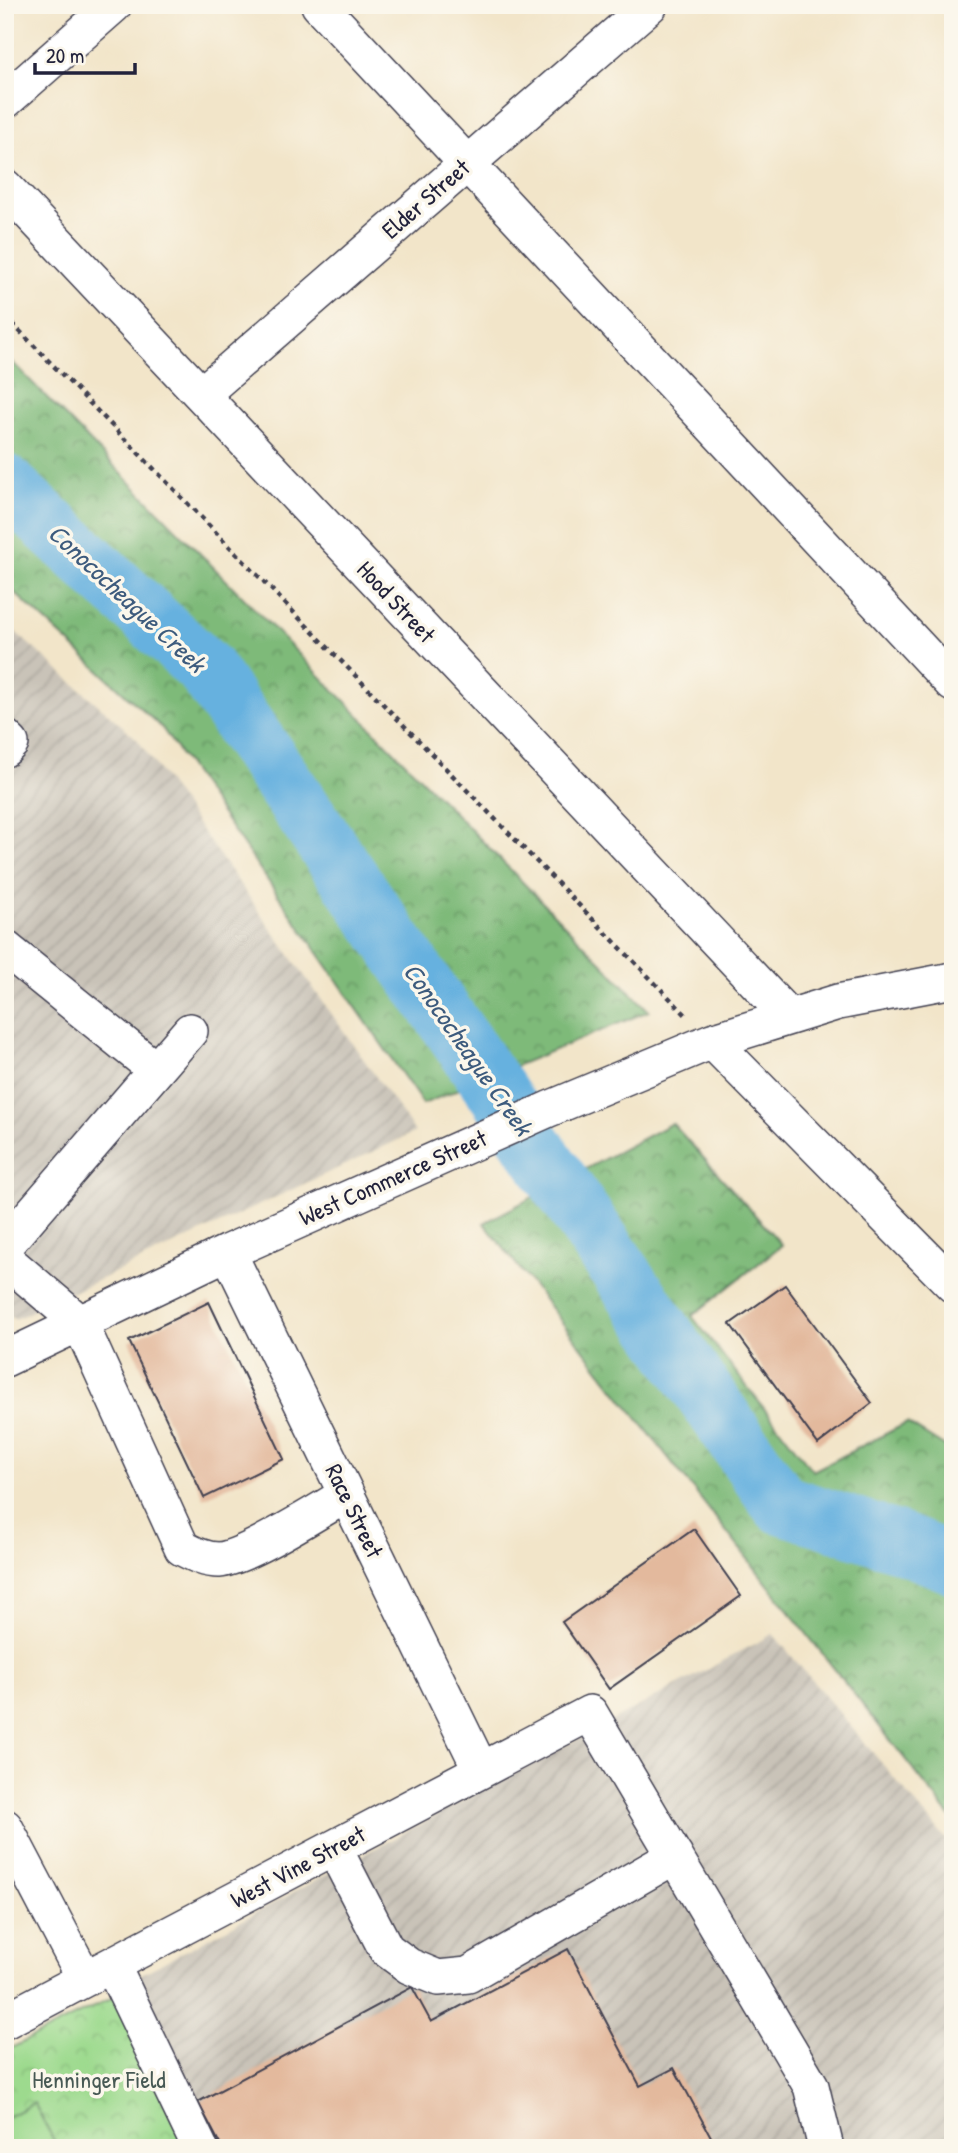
<svg xmlns="http://www.w3.org/2000/svg" width="958" height="2153" viewBox="0 0 958 2153" font-family="'Patrick Hand',sans-serif">
  <style>
    .industrial { fill: url(#industrial-furrows) }
    .forest { fill: url(#forest-crowns); stroke: #506e5a; stroke-width: 2 }
    .park { fill: url(#park-crowns); stroke: #607e64; stroke-width: 2 }
    .pitch { fill: #9dda8e; stroke: #607e64; stroke-width: 2 }
    .lines { fill: none; stroke-linecap: round; stroke-linejoin: round }
    .river { stroke: #66b1df; stroke-width: 60 }
    .building { fill: #e3b99d }
    .minor-casing { stroke: #413f50; stroke-width: 38 }
    .path { stroke: #413f50; stroke-width: 4.5; stroke-dasharray: 5 5; stroke-linecap: butt }
    .minor { stroke: #fff; stroke-width: 35 }
    .labels { text-anchor: middle; stroke-width: 7; stroke-linejoin: round; paint-order: stroke }
    .street-label { font-size: 24px; fill: #22223b; stroke: #fbf7ec }
    .park-label { font-size: 24px; fill: #475954; stroke: #fbf7ec }
    .water-label { font-size: 26px; font-style: italic; fill: #3d5b7d; stroke: #fbf7ec }
  </style>
  <defs>
    <pattern id="industrial-furrows" width="10" height="10" patternUnits="userSpaceOnUse" patternTransform="scale(1.75)"><rect width="10" height="10" fill="#c9c3b8"/><path d="M-1 1l2-2M0 10L10 0M9 11l2-2" fill="none" stroke="#aca79f"/></pattern>
    <pattern id="forest-crowns" width="20" height="18" patternUnits="userSpaceOnUse" patternTransform="scale(1.75)"><rect width="20" height="18" fill="#7eba79"/><path d="M2 6a3 3 0 1 1 6 0M12 15a3 3 0 1 1 6 0" fill="none" stroke="#679764"/></pattern>
    <pattern id="park-crowns" width="20" height="18" patternUnits="userSpaceOnUse" patternTransform="scale(1.75)"><rect width="20" height="18" fill="#9dda8e"/><path d="M2 6a3 3 0 1 1 6 0M12 15a3 3 0 1 1 6 0" fill="none" stroke="#87bb7b"/></pattern>
  </defs>
  <rect width="100%" height="100%" fill="#fbf7ec"/>
  <filter id="ink" filterUnits="userSpaceOnUse"><feTurbulence type="fractalNoise" baseFrequency=".0143" numOctaves="2"/><feDisplacementMap in="SourceGraphic" scale="14" xChannelSelector="R" yChannelSelector="G"/><feConvolveMatrix kernelMatrix="1 2 1 2 8 2 1 2 1" color-interpolation-filters="sRGB"/></filter>
  <filter id="wash" filterUnits="userSpaceOnUse"><feTurbulence type="fractalNoise" baseFrequency=".00686" numOctaves="4" result="noise"/><feDisplacementMap in="SourceGraphic" scale="28" xChannelSelector="R" yChannelSelector="G"/><feGaussianBlur stdDeviation="1.57" result="paint"/><feColorMatrix in="noise" values="0 0 0 0 0 0 0 0 0 0 0 0 0 0 0 0 0 1.4 0 .05"/><feComposite in="paint" operator="in"/></filter>
  <g filter="url(#wash)">
    <rect width="100%" height="100%" fill="#f2e5c9"/>
    <!-- industrial -->
    <path class="industrial" d="M 5,623 L 137,739 L 415,1132 L 15,1319 L 5,1311 Z
      M 773,1634 L 953,1848 L 953,2148 L 215,2148 L 131,1980 Z"/>
    <!-- forest -->
    <path class="forest" d="M 5,356 L 14,364 L 649,1011 L 423,1104 L 162,728 L 5,584 Z
      M 672,1123 L 782,1245 L 692,1316 L 813,1471 L 907,1423 L 953,1452 L 953,1820 L 484,1223 Z"/>
    <!-- park -->
    <path class="park" d="M 131,1988 L 210,2148 L 5,2148 L 5,2051 Z"/>
    <!-- pitch -->
    <path class="pitch" d="M 34,2103 L 58,2148 L 5,2148 L 5,2118 Z"/>
    <g class="lines">
      <!-- river -->
      <path class="river" d="M 5,484 L 206,670 L 781,1504 L 902,1543 L 953,1564"/>
    </g>
    <g id="blocks">
      <!-- building -->
      <path class="building" d="M 785,1285 L 872,1403 L 818,1444 L 730,1324 Z
        M 209,1302 L 284,1459 L 204,1498 L 129,1341 Z
        M 694,1529 L 741,1596 L 609,1689 L 562,1622 Z
        M 568,1949 L 640,2086 L 674,2068 L 717,2148 L 222,2148 L 198,2102 L 412,1987 L 431,2022 Z"/>
    </g>
  </g>
  <g filter="url(#ink)">
    <use href="#blocks" fill-opacity="0" stroke="#413f50" stroke-width="2"/>
    <g class="lines">
      <!-- minor casing -->
      <g class="minor-casing">
        <path id="minor" d="M 319,5 L 953,684
          M 5,101 L 114,5
          M 5,187 L 788,1016
          M 202,394 L 650,5
          M 5,737 L 11,743 L 5,749
          M 5,948 L 156,1070
          M 712,1041 L 953,1285
          M 5,1245 L 190,1031
          M 228,1252 L 481,1770
          M 5,1259 L 80,1323 L 182,1548 C 194,1554 205,1560 219,1560 C 245,1558 320,1510 346,1495
          M 5,1359 L 228,1252 L 549,1109 L 712,1041 L 838,1002 L 953,980
          M 5,1827 L 85,1979
          M 334,1848 L 386,1949 L 409,1966 L 438,1978 L 468,1975 L 675,1856
          M 112,1965 L 200,2148
          M 5,2021 L 590,1713 L 811,2086 L 826,2148"/>
      </g>
      <!-- path -->
      <path class="path" d="M 5,316 L 686,1015"/>
      <!-- minor -->
      <use href="#minor" class="minor"/>
    </g>
  </g>
  <g class="labels">
    <!-- street labels -->
    <g class="street-label">
      <text transform="translate(426 199) rotate(-41)" y="8">Elder Street</text>
      <text transform="translate(396 602) rotate(47)" y="8">Hood Street</text>
      <text transform="translate(393 1178) rotate(-24)" y="8">West Commerce Street</text>
      <text transform="translate(354 1511) rotate(64)" y="8">Race Street</text>
      <text transform="translate(298 1867) rotate(-28)" y="8">West Vine Street</text>
    </g>
    <!-- park labels -->
    <g class="park-label">
      <text x="99" y="2088">Henninger Field</text>
    </g>
    <!-- water labels -->
    <g class="water-label">
      <text transform="translate(127 598) rotate(43)" y="9">Conococheague Creek</text>
      <text transform="translate(468 1049) rotate(55)" y="9">Conococheague Creek</text>
    </g>
  </g>
  <!-- margin -->
  <rect width="958" height="2153" fill="none" stroke="#fbf7ec" stroke-width="28"/>
  <!-- scale -->
  <path d="M35 63v10h100v-10" fill="none" stroke="#22223b" stroke-width="3.5"/>
  <text x="46" y="63" font-size="21" fill="#22223b" stroke="#fbf7ec" stroke-width="5" paint-order="stroke">20 m</text>
</svg>
